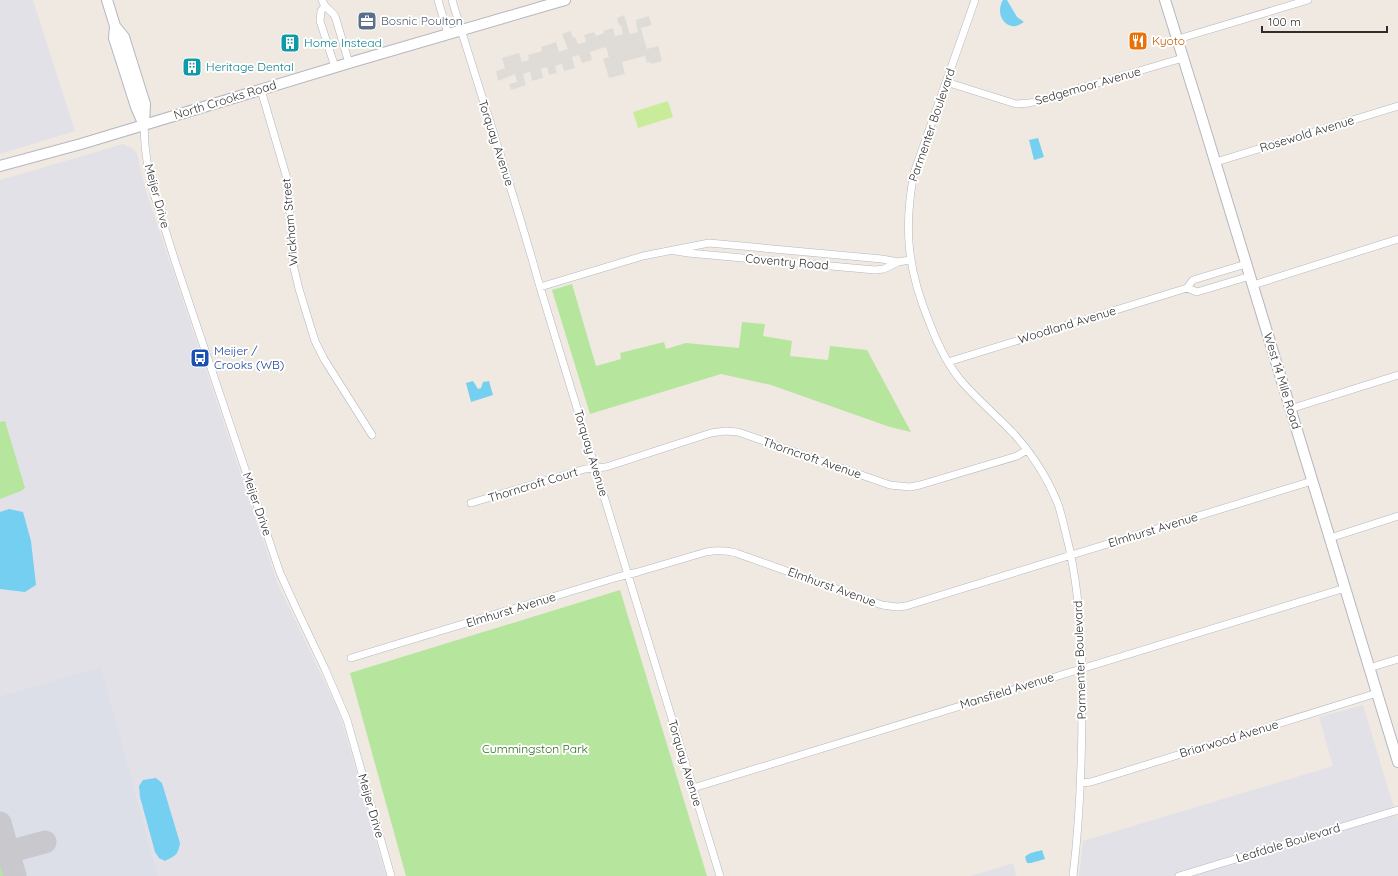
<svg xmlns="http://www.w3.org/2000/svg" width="1398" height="876" viewBox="0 0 1398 876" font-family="Quicksand,sans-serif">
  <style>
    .industrial { fill: #e3e1e8 }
    .airport { fill: #dcdee8 }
    .green { fill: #b6e59e }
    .pitch { fill: #c9ec9a }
    .plaza { fill: #dfdcd8 }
    .water { fill: #75cff0 }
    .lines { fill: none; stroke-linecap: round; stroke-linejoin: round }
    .taxiway { stroke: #c9c8cc; stroke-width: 23 }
    .street-casing { stroke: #b4b7c1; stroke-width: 8 }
    .secondary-casing { stroke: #b4b7c1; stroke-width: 12 }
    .street { stroke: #fff; stroke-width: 7 }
    .secondary { stroke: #fff; stroke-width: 10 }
    .labels { text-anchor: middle; stroke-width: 4; stroke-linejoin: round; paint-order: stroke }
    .service-label { font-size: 12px; fill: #4e5e75; stroke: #fff; text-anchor: start }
    .food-label { font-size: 12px; fill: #c56008; stroke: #fff; text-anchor: start }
    .culture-label { font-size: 12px; fill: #0d838f; stroke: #fff; text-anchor: start }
    .street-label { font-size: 12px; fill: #2e2e2e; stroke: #fff }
    .transit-label { font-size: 12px; fill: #164399; stroke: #fff; text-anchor: start }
    .park-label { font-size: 12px; fill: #2c6e1b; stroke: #fff }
  </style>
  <rect width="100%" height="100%" fill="#efe9e1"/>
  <!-- industrial -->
  <path class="industrial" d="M 0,0 L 33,0 L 75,131 L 0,154 Z
    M 123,144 L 132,148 L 137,153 L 145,188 L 277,582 L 338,710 L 347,739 L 386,876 L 158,876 L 101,667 L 0,696 L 0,180 Z
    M 1363,705 L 1398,821 L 1398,876 L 1079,876 L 1083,841 L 1333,766 L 1319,717 Z
    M 1013,863 L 1016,876 L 970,876 L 1004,866 Z"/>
  <!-- airport -->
  <path class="airport" d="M 101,667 L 158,876 L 0,876 L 0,696 Z"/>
  <!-- green -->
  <path class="green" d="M 572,284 L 596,366 L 621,359 L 620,353 L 664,342 L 666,349 L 686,343 L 739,348 L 742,322 L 765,324 L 763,336 L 792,341 L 790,356 L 828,360 L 830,346 L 867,350 L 911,432 L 890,427 L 771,385 L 721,374 L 590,414 L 552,290 Z
    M 5,421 L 25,488 L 21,491 L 0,499 L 0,422 Z
    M 620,590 L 707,876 L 406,876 L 350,673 Z
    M 0,842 L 9,876 L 0,876 Z"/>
  <!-- pitch -->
  <path class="pitch" d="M 668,101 L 673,117 L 638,128 L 633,112 Z"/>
  <!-- plaza -->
  <path class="plaza" d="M 624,15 L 630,34 L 638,32 L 636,23 L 637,23 L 636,20 L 649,16 L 652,25 L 641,28 L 644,39 L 647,49 L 658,46 L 662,61 L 651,64 L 650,62 L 647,63 L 645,56 L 622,62 L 625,74 L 609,78 L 603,59 L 609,57 L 606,47 L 590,52 L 592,60 L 582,63 L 579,55 L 572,57 L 575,68 L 564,71 L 562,64 L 555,66 L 557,73 L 549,75 L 547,67 L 541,69 L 543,78 L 532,81 L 530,72 L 523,74 L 526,85 L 511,90 L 509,84 L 517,82 L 515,74 L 498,81 L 496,71 L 505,68 L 502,58 L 519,53 L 522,62 L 529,60 L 528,55 L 542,51 L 541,47 L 556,42 L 559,52 L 568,49 L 562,34 L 571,31 L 573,38 L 575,37 L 578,44 L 586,42 L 584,35 L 594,32 L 596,36 L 604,33 L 603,31 L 613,28 L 615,36 L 623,34 L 621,25 L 619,26 L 617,18 Z"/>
  <!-- water -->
  <path class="water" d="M 1003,0 L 1007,0 L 1017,17 L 1024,22 C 1021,24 1016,27 1012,26 C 1000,24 997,9 1003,0 Z
    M 1038,138 L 1044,157 L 1034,160 L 1029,140 Z
    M 473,381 L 478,389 L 481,388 L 483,382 L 489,381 L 493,395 L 471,402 L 466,383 Z
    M 9,509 L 23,512 L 31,541 L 36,585 L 25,592 L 0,589 L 0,512 Z
    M 156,778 L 162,783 L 180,843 C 178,855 175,856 165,861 L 159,858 L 155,852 L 140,797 L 139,786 L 143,780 Z
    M 1042,850 L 1045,859 L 1031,863 L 1027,863 L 1025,857 C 1030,852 1036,852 1042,850 Z"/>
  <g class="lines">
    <!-- taxiway -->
    <path class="taxiway" d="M 0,823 L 15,876
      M 8,852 L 45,842"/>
    <!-- street casing -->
    <g class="street-casing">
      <path id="street" d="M 322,0 C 325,9 330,9 335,16 L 349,63
        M 438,0 L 448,34
        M 452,0 C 481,96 513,190 540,287 L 720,876
        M 975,0 L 914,173 C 903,230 908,271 930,324 C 938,345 948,366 963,383 C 979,401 998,417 1014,434 C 1032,454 1048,479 1058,504 C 1061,513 1063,522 1065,530 C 1080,587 1083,644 1082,702 C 1082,760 1080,818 1073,876
        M 324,7 L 321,11 L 320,21 L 335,67
        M 1178,39 L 1308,0
        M 946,82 L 1016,104 L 1030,103 L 1183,58
        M 261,90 L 288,182 L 293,264 L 299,289 L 315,341 L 324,359 L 372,435
        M 144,125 L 145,145 L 147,161 L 155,197 L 175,261 L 280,573 L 296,608 L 325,669 L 347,720 L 391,876
        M 1216,162 L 1398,106
        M 676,251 L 688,253 L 875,270 L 884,269 L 898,262 L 910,260
        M 1253,285 L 1398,239
        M 540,287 L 643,256 L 709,243 L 882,259 L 898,262
        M 1187,288 L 1197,292 L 1250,276
        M 948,362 L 1187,288 L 1193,280 L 1246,264
        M 1290,409 L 1398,375
        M 471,503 L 585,469 L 606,467 L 711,433 L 725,431 L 738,432 L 890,485 L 910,487 L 920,485 L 1017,456 L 1027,450
        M 1330,538 L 1398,516
        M 351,658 L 618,577 L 638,572 L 706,552 C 717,550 725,550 736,553 L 882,605 L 897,607 L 906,606 L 1312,481
        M 1369,668 L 1398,659
        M 1081,783 L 1091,782 L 1377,693
        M 693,788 L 1345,588
        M 1179,876 L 1398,810"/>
    </g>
    <!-- secondary casing -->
    <g class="secondary-casing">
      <path id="secondary" d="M 107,0 L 115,26 L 124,37 L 145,104 L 144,125
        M 1165,0 L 1200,112 L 1398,762
        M 115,26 L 114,38 L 136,107 L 143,123
        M 0,166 L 81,144 L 349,63 L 565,0"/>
    </g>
    <!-- street -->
    <use href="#street" class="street"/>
    <!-- secondary -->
    <use href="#secondary" class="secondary"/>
  </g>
  <!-- icons -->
  <defs>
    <g id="office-square" transform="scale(1)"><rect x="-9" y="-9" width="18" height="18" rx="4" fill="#5c6f8a" stroke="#fff"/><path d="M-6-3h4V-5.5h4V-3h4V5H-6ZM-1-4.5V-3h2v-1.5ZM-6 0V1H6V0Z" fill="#fff"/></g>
    <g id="restaurant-square" transform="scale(1)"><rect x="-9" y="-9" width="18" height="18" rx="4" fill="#e8710a" stroke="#fff"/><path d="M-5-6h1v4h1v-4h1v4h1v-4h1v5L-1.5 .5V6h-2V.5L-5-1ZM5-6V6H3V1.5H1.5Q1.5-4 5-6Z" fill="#fff"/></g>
    <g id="building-square" transform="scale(1)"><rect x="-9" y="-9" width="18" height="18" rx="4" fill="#0f9aa8" stroke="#fff"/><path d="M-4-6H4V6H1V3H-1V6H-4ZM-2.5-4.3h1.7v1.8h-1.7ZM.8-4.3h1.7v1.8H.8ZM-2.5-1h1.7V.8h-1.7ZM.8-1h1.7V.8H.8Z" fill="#fff"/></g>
    <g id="bus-square" transform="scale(1)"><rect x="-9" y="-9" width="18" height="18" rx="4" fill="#1a4fb4" stroke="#fff"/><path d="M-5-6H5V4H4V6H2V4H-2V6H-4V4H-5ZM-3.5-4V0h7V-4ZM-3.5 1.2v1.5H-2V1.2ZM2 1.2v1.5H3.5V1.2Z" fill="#fff"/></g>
  </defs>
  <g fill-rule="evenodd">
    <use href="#office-square" x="367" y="21"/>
    <use href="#restaurant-square" x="1138" y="41"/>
    <use href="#building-square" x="290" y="43"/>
    <use href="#building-square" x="192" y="67"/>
    <use href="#bus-square" x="200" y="358"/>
  </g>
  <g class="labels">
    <!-- service labels -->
    <g class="service-label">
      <text x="381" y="25">Bosnic Poulton</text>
    </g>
    <!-- food labels -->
    <g class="food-label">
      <text x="1152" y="45">Kyoto</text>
    </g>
    <!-- culture labels -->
    <g class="culture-label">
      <text x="304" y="47">Home Instead</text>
      <text x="206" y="71">Heritage Dental</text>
    </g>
    <!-- street labels -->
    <g class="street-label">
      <text transform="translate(1088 86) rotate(-16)" y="4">Sedgemoor Avenue</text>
      <text transform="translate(225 100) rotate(-17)" y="4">North Crooks Road</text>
      <text transform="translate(932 125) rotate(-71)" y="4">Parmenter Boulevard</text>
      <text transform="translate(1307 134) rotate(-17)" y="4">Rosewold Avenue</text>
      <text transform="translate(496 143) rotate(72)" y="4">Torquay Avenue</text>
      <text transform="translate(157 196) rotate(75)" y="4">Meijer Drive</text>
      <text transform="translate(290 222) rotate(-95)" y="4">Wickham Street</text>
      <text transform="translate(787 262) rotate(5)" y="4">Coventry Road</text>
      <text transform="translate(1067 325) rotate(-17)" y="4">Woodland Avenue</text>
      <text transform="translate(1282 381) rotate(73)" y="4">West 14 Mile Road</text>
      <text transform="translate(591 453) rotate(73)" y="4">Torquay Avenue</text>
      <text transform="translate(812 458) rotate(19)" y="4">Thorncroft Avenue</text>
      <text transform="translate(533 485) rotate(-17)" y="4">Thorncroft Court</text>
      <text transform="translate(257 504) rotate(71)" y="4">Meijer Drive</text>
      <text transform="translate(1153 530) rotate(-17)" y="4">Elmhurst Avenue</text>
      <text transform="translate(832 587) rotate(20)" y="4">Elmhurst Avenue</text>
      <text transform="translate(511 610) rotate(-17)" y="4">Elmhurst Avenue</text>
      <text transform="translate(1080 660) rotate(-92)" y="4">Parmenter Boulevard</text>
      <text transform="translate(1007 691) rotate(-17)" y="4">Mansfield Avenue</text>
      <text transform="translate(1229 739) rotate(-17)" y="4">Briarwood Avenue</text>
      <text transform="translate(685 763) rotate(73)" y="4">Torquay Avenue</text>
      <text transform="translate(371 806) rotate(74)" y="4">Meijer Drive</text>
      <text transform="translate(1288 843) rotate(-17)" y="4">Leafdale Boulevard</text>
    </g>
    <!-- transit labels -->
    <g class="transit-label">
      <text x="214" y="355">Meijer /<tspan x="214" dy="14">Crooks (WB)</tspan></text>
    </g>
    <!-- park labels -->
    <g class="park-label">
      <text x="535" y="753">Cummingston Park</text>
    </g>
  </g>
  <!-- scale -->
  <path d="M1262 26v6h125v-6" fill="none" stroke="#2e2e2e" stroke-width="2"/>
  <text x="1268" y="26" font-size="12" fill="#2e2e2e" stroke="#ffffff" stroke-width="3" paint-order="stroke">100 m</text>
</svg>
